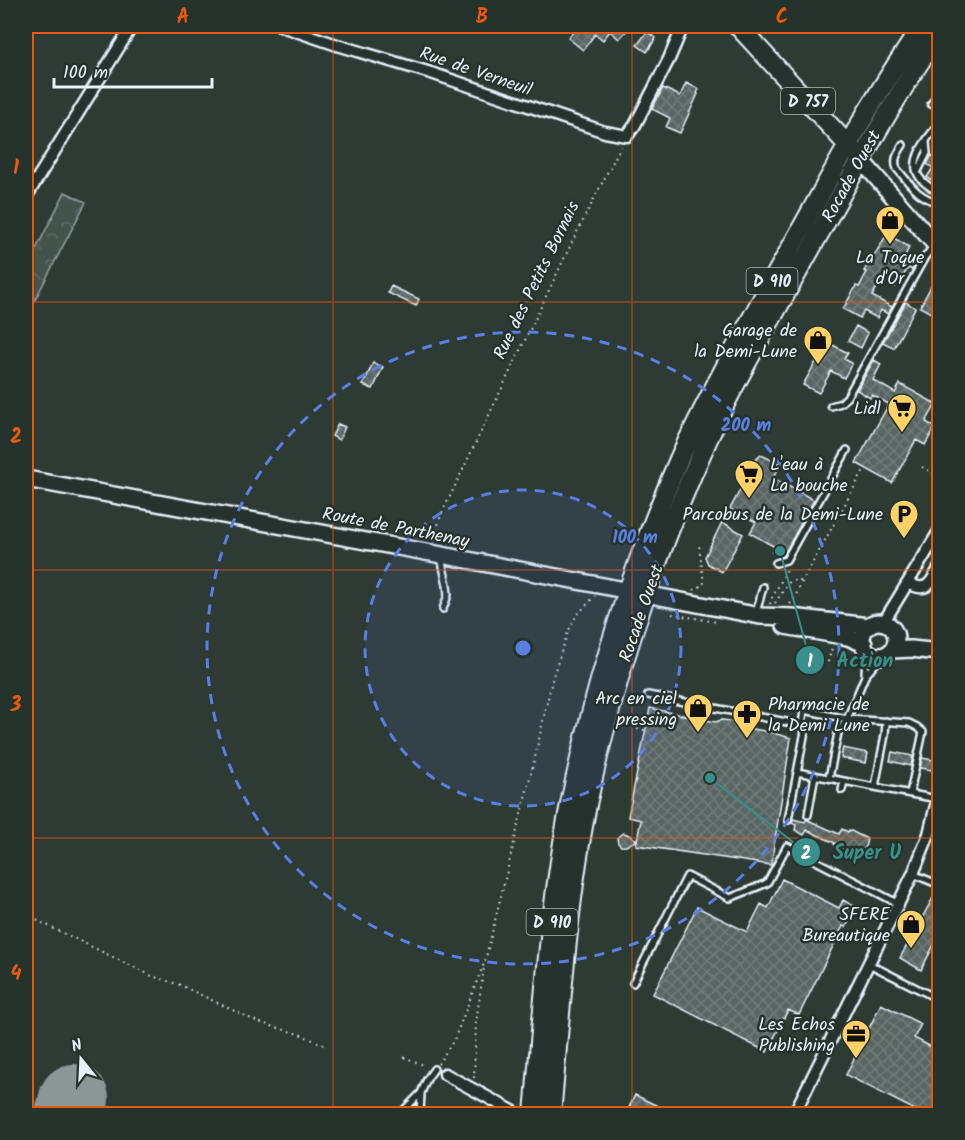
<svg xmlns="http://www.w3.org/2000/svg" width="965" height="1140" viewBox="0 0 965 1140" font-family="Kalam,sans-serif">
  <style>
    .forest { fill: url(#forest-crowns); stroke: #96a2a3; stroke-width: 1.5 }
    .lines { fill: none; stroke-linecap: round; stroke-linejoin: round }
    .runway { stroke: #8b9696; stroke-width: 70 }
    .building { fill: url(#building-cross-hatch); stroke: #e8f1f8; stroke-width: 1.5 }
    .lane-casing { stroke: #e8f1f8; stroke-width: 10 }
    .street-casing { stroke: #e8f1f8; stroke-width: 15 }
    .secondary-casing { stroke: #e8f1f8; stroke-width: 20 }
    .primary-casing { stroke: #e8f1f8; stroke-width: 22 }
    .path { stroke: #e8f1f8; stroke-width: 2; stroke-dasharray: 1.5 4.5; stroke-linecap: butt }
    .lane { stroke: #26332d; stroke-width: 5 }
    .street { stroke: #26332d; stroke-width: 10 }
    .secondary { stroke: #26332d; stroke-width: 15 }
    .primary { stroke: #26332d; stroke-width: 18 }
    .grid { fill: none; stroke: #e8590c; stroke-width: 1.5; stroke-opacity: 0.55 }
    .ring { fill: none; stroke: #5a7fe2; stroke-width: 3; stroke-dasharray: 10 8 }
    .labels { text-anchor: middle; stroke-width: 5; stroke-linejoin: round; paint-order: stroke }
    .shield { fill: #26332d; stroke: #aeb8bb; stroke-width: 1.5 }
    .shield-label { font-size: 16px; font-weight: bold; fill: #e8f1f8 }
    .street-label { font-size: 18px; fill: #e8f1f8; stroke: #26332d }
    .poi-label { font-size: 18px; fill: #e8f1f8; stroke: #26332d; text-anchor: end }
    .centre { fill: #5a7fe2; stroke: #26332d; stroke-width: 3 }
    .ring-label { font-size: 18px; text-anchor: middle; font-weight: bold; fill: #5a7fe2; stroke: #26332d; stroke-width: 5; stroke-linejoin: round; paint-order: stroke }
    .leader { fill: none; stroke: #3a8f8a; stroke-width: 2 }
    .callout-dot { fill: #3a8f8a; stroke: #26332d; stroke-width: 2 }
    .mark-label { font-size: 18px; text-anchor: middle; font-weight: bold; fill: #fff }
    .callout-label { font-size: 20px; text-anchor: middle; font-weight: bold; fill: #3a8f8a; stroke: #26332d; stroke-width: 5; stroke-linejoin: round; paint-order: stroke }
    .neatline { fill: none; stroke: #e8590c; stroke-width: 2 }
    .grid-label { font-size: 20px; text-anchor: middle; font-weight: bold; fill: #e8590c }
  </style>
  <defs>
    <pattern id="forest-crowns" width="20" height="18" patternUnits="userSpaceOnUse" patternTransform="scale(1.5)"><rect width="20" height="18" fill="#45524e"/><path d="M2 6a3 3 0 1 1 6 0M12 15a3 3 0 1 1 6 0" fill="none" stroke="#606b68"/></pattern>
    <pattern id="building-cross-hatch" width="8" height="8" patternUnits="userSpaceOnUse" patternTransform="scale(1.5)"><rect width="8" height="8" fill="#596563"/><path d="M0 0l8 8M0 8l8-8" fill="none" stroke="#717c7a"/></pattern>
  </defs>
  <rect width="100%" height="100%" fill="#2e3b35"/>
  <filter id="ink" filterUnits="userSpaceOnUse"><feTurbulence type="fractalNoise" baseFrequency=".0167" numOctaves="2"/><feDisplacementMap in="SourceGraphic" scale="12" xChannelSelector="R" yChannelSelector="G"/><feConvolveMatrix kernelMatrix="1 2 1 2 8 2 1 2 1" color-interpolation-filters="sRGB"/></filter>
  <g filter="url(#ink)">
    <!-- forest -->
    <path class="forest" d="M 65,192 L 86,202 L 26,317 L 26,269 Z"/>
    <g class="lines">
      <!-- runway -->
      <path class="runway" d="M 70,1114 L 74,1099"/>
    </g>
    <!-- building -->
    <path class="building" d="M 578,26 L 631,26 L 619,39 L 610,31 L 603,40 L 595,34 L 583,50 L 568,38 Z
      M 647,32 L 656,38 L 647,52 L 637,45 Z
      M 686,83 L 699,89 L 697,93 L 698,94 L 680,133 L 666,127 L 670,118 L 652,109 L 663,88 L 680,96 Z
      M 932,155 L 938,160 L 939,158 L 939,185 L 927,177 L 933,168 L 927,164 Z
      M 887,234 L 909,247 L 905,256 L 916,263 L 912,270 L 908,268 L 901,280 L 899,279 L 895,287 L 882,279 L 872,296 L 892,307 L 888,314 L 881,310 L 877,318 L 864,311 L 860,318 L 843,309 L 856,286 L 859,287 L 867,272 L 864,271 L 873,255 L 874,256 Z
      M 939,271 L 939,293 L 933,304 L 935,306 L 931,313 L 920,307 Z
      M 391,286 L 419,299 L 416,306 L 388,293 Z
      M 906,302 L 915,308 L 894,348 L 883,342 Z
      M 856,326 L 868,333 L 861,348 L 848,341 Z
      M 827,342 L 848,353 L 844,359 L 852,363 L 844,378 L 831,371 L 819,393 L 803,385 Z
      M 874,360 L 881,364 L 873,380 L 895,393 L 900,384 L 936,404 L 926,422 L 935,427 L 925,445 L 916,440 L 892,483 L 856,463 L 889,404 L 872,395 L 870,398 L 857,390 Z
      M 373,363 L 383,367 L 373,389 L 363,385 Z
      M 338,424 L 345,427 L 339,440 L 332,436 Z
      M 761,455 L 781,464 L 773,478 L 814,500 L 783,556 L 781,557 L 772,552 L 775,547 L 750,533 L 756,522 L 730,509 L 757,458 Z
      M 722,522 L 743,534 L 722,572 L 708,564 L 705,557 Z
      M 650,708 L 715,722 L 722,720 L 730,721 L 742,727 L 770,732 L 791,738 L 771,865 L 636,845 L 641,820 L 628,817 Z
      M 843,748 L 868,753 L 866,763 L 841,758 Z
      M 892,752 L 913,756 L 911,766 L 890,761 Z
      M 922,758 L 934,760 L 932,770 L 920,768 Z
      M 793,819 L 805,822 L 806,820 L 808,820 L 839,834 L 842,829 L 848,832 L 849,830 L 867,839 L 863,855 L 848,851 L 834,844 L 835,843 L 807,830 L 804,835 L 795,830 L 796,825 L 792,823 Z
      M 623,833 L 627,834 L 637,840 L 626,846 L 621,846 L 618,843 L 617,838 L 620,835 Z
      M 782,879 L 839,908 L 843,900 L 856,907 L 846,927 L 843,926 L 799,1015 L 788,1010 L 767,1052 L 653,994 L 697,907 L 747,932 L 761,904 L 768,908 Z
      M 934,896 L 939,899 L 939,935 L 921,970 L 900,958 Z
      M 881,1004 L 921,1024 L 914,1038 L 939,1051 L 939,1114 L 923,1114 L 846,1075 Z
      M 635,1095 L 662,1108 L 659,1114 L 626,1114 Z"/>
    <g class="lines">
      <!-- lane casing -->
      <g class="lane-casing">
        <path id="lane" d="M 931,104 L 938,94 L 940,95
          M 940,122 C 929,137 906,160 920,178 C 924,184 933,189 940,193
          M 903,145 C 898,153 893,159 897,169 C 911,185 918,198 940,203
          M 917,173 L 927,153 L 926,142
          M 831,406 L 841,403 L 847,397 L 925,257 L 940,237
          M 441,557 L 447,585 L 448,595 L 443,609
          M 776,563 L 786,560 L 847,450
          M 756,613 L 763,587
          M 865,676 L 883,655
          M 648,695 L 802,725
          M 797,772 L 937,799
          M 829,778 L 838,733 L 847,719 L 909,723 L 917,727 L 923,732 L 910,793
          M 875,787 L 885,735 L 886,721
          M 842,790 L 844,781
          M 808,815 L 815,775
          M 788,820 L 805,731 L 802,725 L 804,710 L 847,719 L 865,676 L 866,649
          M 913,874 L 940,885
          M 869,964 L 934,997 L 940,1010
          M 633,983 L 687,876 L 730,898 L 767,883 L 787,846 L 899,904
          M 400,1114 L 421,1093 L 427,1079 L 434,1069
          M 420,1114 L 421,1093"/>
      </g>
      <!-- street casing -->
      <g class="street-casing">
        <path id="street" d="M 281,26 L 337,45 L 431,73 L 605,132 L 627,136 L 635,125 L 669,59 L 683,26
          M 26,197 L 132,26
          M 908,583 C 928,594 931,582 940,567
          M 883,623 L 940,530
          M 445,1074 L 518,1114
          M 794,1114 L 913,874 L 929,834 L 940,789"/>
      </g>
      <!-- secondary casing -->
      <g class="secondary-casing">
        <path id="secondary" d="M 861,160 L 940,250
          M 26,479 L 431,553 L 760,616 L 792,617 L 869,626
          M862 639a17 17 0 1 1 34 0a17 17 0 1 1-34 0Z
          M 785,626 L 848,637 L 864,644
          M 892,650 L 911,649 L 940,652"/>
      </g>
      <!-- primary casing -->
      <g class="primary-casing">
        <path id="primary" d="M 738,26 L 856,154
          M 534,1114 C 543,1009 550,903 571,799 C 590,708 616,619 649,533 C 659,508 669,482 680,457 C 716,380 758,307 799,233 C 838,163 876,91 923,26
          M 551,1114 C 561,1010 567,903 588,800 C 615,676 655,555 708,439 C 739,372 778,308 814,243 C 854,172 893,99 940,32"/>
      </g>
      <!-- path -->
      <path class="path" d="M 922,467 L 940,477
        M 433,542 L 441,515 L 575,236 L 621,146
        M 694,590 L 704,584 L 699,545
        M 775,603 L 790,581 L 802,581
        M 770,604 L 772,598 L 786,572 L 785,569
        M 790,604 L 793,601 L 802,582 L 865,468
        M 672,614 L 716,622
        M 828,662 L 832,648
        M 637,729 L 645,730
        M 26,915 L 152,976 L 180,985 L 258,1022 L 302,1035 L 326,1046
        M 404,1057 L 426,1066
        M 438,1064 L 454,1040 L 485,961 L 535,757 L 553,676 L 568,632 L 576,616 L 595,596
        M 474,1078 L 476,1022 L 484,967"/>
      <!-- lane -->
      <use href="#lane" class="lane"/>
      <!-- street -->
      <use href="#street" class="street"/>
      <!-- secondary -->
      <use href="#secondary" class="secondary"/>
      <!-- primary -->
      <use href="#primary" class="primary"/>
    </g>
  </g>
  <!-- grid -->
  <path class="grid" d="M 333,26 L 333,1114M 632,26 L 632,1114M 26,302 L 940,302M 26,570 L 940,570M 26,838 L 940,838"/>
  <!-- distance rings -->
  <circle cx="523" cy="648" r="158" fill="#5a7fe2" fill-opacity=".12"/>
  <g class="ring">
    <circle cx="523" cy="648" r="158"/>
    <circle cx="523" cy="648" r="316"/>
  </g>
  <!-- icons -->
  <defs>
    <g id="shop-pin" transform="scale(1.5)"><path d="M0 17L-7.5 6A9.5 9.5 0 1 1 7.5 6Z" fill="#ffd166" stroke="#26332d"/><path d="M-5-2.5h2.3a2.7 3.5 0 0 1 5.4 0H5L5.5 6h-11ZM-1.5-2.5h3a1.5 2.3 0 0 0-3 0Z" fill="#111"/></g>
    <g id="supermarket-pin" transform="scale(1.5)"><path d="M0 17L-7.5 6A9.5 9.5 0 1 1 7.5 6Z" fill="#ffd166" stroke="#26332d"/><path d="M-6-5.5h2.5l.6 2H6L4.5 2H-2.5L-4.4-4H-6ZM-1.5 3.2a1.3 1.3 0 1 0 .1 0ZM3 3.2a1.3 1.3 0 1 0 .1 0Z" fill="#111"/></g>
    <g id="parking-pin" transform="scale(1.5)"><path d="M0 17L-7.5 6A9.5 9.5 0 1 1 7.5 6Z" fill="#ffd166" stroke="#26332d"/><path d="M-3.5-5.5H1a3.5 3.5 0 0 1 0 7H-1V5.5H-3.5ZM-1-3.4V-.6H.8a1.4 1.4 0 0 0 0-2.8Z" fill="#111"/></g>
    <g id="pharmacy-pin" transform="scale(1.5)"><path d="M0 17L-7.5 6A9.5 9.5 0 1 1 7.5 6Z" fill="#ffd166" stroke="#26332d"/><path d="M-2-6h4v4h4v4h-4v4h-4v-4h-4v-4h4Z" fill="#111"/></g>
    <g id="office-pin" transform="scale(1.5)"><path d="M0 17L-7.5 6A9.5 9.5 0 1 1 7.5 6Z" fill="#ffd166" stroke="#26332d"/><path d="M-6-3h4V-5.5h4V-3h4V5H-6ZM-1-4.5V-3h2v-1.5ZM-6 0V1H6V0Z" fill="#111"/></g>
  </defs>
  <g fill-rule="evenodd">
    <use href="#shop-pin" x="890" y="220"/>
    <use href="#shop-pin" x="818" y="340"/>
    <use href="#supermarket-pin" x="902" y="408"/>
    <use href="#supermarket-pin" x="749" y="474"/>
    <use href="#parking-pin" x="904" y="514"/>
    <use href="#shop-pin" x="698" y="708"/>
    <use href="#pharmacy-pin" x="747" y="714"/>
    <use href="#shop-pin" x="911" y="924"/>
    <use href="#office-pin" x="856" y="1034"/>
  </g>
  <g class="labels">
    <!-- shield labels -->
    <g class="shield">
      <rect x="781" y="88" width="54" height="26" rx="4.5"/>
      <rect x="746.5" y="268" width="51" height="26" rx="4.5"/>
      <rect x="526.5" y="909" width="51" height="26" rx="4.5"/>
    </g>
    <g class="shield-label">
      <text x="808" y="107">D 757</text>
      <text x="772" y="287">D 910</text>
      <text x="552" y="928">D 910</text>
    </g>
    <!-- street labels -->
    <g class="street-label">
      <text transform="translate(476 71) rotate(19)" y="6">Rue de Verneuil</text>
      <text transform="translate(851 176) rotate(-61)" y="6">Rocade Ouest</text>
      <text transform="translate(536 280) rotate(-64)" y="6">Rue des Petits Bornais</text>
      <text transform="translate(396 527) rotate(11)" y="6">Route de Parthenay</text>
      <text transform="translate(641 613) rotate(-71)" y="6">Rocade Ouest</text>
    </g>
    <!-- poi labels -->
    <g class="poi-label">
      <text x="890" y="263" text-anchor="middle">La Toque<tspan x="890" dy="21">d'Or</tspan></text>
      <text x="797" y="336">Garage de<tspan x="797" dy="21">la Demi-Lune</tspan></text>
      <text x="881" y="414">Lidl</text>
      <text x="770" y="470" text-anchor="start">L'eau à<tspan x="770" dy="21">La bouche</tspan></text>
      <text x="883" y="520">Parcobus de la Demi-Lune</text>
      <text x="677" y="704">Arc en ciel<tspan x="677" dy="21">pressing</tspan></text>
      <text x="768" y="710" text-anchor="start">Pharmacie de<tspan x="768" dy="21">la Demi Lune</tspan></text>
      <text x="890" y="920">SFERE<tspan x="890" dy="21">Bureautique</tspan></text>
      <text x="835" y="1030">Les Echos<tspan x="835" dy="21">Publishing</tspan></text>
    </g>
  </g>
  <circle cx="523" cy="648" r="9" class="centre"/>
  <g class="ring-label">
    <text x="746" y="431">200 m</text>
    <text x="635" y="543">100 m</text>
  </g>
  <!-- callouts -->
  <path class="leader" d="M780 551L810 660M710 778L806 852"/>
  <g class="callout-dot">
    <circle cx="780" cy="551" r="6"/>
    <circle cx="710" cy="778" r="6"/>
    <circle cx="810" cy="660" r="15"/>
    <circle cx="806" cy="852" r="15"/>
  </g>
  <g class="mark-label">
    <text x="810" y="667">1</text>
    <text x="806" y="859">2</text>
  </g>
  <g class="callout-label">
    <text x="865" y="667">Action</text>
    <text x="867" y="859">Super U</text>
  </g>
  <!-- margin -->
  <rect width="965" height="1140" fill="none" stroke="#26332d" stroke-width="66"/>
  <!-- north arrow -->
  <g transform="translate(81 1059) rotate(342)" stroke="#26332d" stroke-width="4.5" paint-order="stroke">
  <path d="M0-4.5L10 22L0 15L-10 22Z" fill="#e8f1f8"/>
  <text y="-9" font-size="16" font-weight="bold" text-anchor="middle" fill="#e8f1f8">N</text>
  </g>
  <!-- scale -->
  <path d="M54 78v9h158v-9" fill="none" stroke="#e8f1f8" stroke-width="3"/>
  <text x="63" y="78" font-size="18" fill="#e8f1f8" stroke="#26332d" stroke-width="4.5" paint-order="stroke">100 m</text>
  <rect x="33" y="33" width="899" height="1074" class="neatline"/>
  <g class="grid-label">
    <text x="183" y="23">A</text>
    <text x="482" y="23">B</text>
    <text x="782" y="23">C</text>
    <text x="16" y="174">1</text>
    <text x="16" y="443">2</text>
    <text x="16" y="711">3</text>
    <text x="16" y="980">4</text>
  </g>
</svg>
